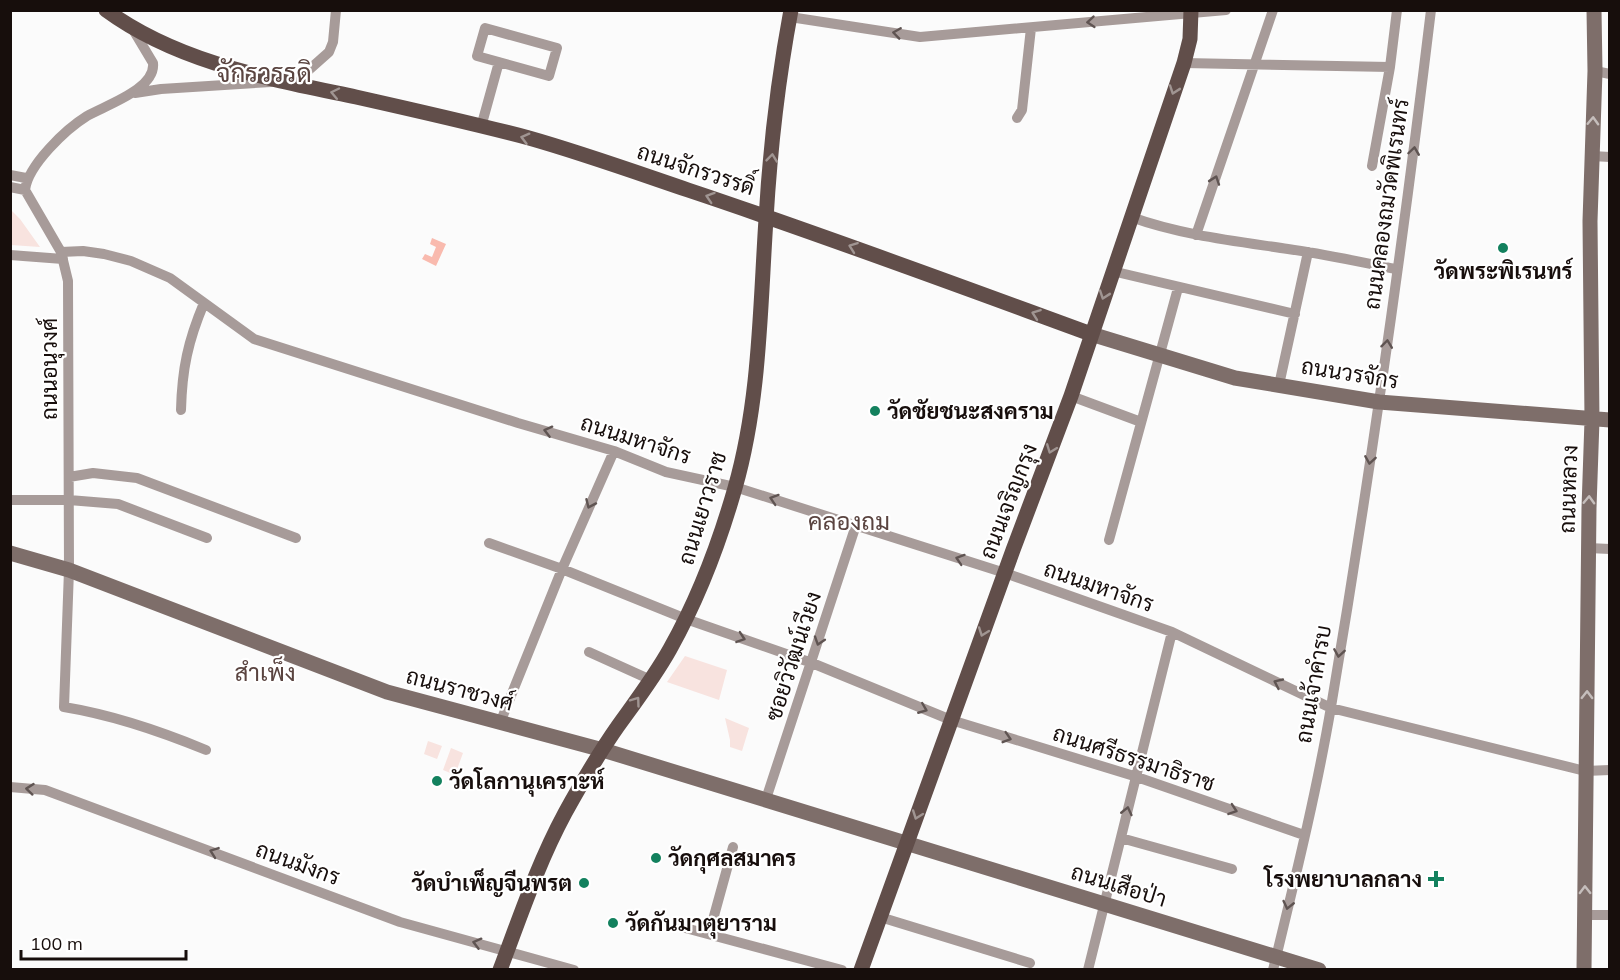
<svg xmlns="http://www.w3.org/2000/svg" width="1620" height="980" viewBox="0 0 1620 980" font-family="Mulish,Sarabun,sans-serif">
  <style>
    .green { fill: #f8e3df }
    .water { fill: #f9baae }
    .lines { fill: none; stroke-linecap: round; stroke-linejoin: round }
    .street { stroke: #a79b99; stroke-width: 10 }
    .secondary { stroke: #7e6e6a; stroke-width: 15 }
    .primary { stroke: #614e4a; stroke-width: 15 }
    .oneway { stroke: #5f5452 }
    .oneway2 { stroke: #a09592 }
    .oneway3 { stroke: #c5bebc }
    .poi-dot { fill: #13815e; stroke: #fff; stroke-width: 2 }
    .labels { text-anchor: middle; stroke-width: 4.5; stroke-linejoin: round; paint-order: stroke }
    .street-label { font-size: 22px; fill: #170e0c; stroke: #fff }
    .poi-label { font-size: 22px; font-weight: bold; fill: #170e0c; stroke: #fff; text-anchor: start }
    .neighbourhood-label { font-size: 24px; fill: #5a4440; stroke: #fff }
    .quarter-label { font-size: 26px; fill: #5a4440; stroke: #fff }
  </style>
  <rect width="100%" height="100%" fill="#fbfbfb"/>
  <!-- green -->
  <path class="green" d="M 11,210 L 20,219 L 40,247 L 11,245 Z
    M 685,656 L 727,670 L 719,700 L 667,682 Z
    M 725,718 L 749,728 L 742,751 L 730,747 L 730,740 Z
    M 428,741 L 442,746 L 437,759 L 424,754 Z
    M 451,748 L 463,753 L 455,775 L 443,770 Z"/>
  <!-- water -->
  <path class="water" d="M 432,238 L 446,244 L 436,266 L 422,259 L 425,254 L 432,257 L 436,247 L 430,244 Z"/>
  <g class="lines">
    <!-- street -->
    <path class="street" d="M 790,17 L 920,37 L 1226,10
      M 132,28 L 153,63 C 156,89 106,105 87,116 C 66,129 28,165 25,190 L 61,252 L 68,281 L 69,570 L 64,707 C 113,715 160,731 206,750
      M 485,28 L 557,48 L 549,76 L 477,56 Z
      M 1184,63 L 1390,67
      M 1595,71 L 1610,74
      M 293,84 L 329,52 L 333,42 L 336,10
      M 135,93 L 161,89 L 271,82
      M 1017,118 L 1022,110 L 1031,28
      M 481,127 L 499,62
      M 1592,156 L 1610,157
      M 1372,166 L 1390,67 L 1397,10
      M 10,175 L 26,178
      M 10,187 L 25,190
      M 1131,217 C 1181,235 1235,241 1288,249 C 1324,254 1360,262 1396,269
      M 1196,235 L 1273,10
      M 61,252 L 83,251 L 104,254 L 131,261 L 170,278 L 254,339 L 518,423 L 614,451 L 666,472 L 735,487 L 1005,573 L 1172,632 L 1331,708 L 1585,771 L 1610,770
      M 10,255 L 63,259
      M 1112,271 L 1295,314
      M 1279,385 L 1308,252
      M 1071,396 L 1141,422
      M 181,410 C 182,369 188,341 204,303
      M 69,477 L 93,473 L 137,478 L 296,538
      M 10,500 L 69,500 L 118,504 L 207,538
      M 1109,540 L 1178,288
      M 489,543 L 562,569 L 686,619 L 812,663 L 951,720 L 1134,776 L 1304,835
      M 1588,548 L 1610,549
      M 589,652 L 651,680
      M 500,723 L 562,569 L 614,451
      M 10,787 L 45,790 L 400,922 L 574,970
      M 766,799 L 856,525
      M 1121,838 L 1232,869
      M 1585,915 L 1610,915
      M 880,917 L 1030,963
      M 663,922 L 842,970
      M 709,934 L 733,847
      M 1088,970 L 1172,632
      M 1273,970 C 1294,883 1316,795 1331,707 C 1370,476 1403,243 1431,10"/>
    <!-- secondary -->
    <path class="secondary" d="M 1091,334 L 1235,378 L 1379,402 L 1610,420
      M 10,553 L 69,570 L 387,692 L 603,750 L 1319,970
      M 1584,970 L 1589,508 L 1592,420 L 1590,221 L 1595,71 L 1594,10"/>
    <!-- primary -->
    <path class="primary" d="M 106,10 C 178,63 271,79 356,97 C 414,110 472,123 529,138 C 582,153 635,172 688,190 C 823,235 957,285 1091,334
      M 500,970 C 520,917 538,863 565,813 C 581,784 599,753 618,726 C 636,701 655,676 670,649 C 698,599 719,544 735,488 C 760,401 760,309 766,219 C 770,150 778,79 791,10
      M 861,970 L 1013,550 L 1071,396 L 1184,63 L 1190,39 L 1191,10"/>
  </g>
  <!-- one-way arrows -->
  <defs><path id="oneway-chevron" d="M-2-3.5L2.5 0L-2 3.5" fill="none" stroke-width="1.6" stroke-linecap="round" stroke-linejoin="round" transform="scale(1.5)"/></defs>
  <g class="oneway">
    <use href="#oneway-chevron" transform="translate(1091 22) rotate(175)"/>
    <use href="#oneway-chevron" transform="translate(897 33) rotate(-172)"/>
    <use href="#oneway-chevron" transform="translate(1414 151) rotate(-82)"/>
    <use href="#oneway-chevron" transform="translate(1215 180) rotate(-71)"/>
    <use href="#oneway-chevron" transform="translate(1387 344) rotate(-83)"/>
    <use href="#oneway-chevron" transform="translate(548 431) rotate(-166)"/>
    <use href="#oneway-chevron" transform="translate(1370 460) rotate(99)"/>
    <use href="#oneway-chevron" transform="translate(774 499) rotate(-162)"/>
    <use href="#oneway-chevron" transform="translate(590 504) rotate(114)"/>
    <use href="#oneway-chevron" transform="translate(960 559) rotate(-162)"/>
    <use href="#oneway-chevron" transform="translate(741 638) rotate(19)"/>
    <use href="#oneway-chevron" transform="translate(819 641) rotate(108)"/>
    <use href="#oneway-chevron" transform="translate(1339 653) rotate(99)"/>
    <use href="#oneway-chevron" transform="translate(1278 683) rotate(-155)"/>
    <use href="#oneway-chevron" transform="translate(923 709) rotate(22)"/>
    <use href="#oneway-chevron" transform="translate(1007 738) rotate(17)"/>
    <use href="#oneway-chevron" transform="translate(30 789) rotate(-174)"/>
    <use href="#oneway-chevron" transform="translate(1233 810) rotate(19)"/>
    <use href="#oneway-chevron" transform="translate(1127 811) rotate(-77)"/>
    <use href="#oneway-chevron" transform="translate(214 852) rotate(-160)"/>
    <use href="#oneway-chevron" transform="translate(1288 905) rotate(103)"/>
    <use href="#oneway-chevron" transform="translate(477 943) rotate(-165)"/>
  </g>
  <g class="oneway2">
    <use href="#oneway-chevron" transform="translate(1174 90) rotate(109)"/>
    <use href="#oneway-chevron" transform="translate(335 93) rotate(-168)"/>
    <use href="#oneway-chevron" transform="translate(525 138) rotate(-165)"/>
    <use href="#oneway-chevron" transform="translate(772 158) rotate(-84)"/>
    <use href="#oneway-chevron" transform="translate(710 197) rotate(-162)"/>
    <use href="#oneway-chevron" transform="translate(853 247) rotate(-160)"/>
    <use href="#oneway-chevron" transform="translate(1104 295) rotate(109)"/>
    <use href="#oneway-chevron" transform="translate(1036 314) rotate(-160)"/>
    <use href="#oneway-chevron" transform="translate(1051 449) rotate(111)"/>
    <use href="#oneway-chevron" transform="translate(983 632) rotate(110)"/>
    <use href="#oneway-chevron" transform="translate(636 701) rotate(-54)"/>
    <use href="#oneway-chevron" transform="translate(917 815) rotate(110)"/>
  </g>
  <g class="oneway3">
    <use href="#oneway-chevron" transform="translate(1593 121) rotate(-88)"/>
    <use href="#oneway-chevron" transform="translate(1589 500) rotate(-88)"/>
    <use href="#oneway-chevron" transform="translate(1587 695) rotate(-89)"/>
    <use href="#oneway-chevron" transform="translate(1585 890) rotate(-91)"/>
  </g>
  <!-- markers -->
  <g class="poi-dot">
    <circle cx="1503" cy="248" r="6"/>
    <circle cx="875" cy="411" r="6"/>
    <circle cx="437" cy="781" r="6"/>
    <circle cx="656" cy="858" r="6"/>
    <path d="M1433 870h6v6h6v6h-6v6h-6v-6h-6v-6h6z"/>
    <circle cx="584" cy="883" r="6"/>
    <circle cx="613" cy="923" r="6"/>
  </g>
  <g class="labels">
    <!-- street labels -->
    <g class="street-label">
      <text transform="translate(696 169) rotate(18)" y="8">ถนนจักรวรรดิ์</text>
      <text transform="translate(1386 204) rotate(-82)" y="8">ถนนคลองถมวัดพิเรนทร์</text>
      <text transform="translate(49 369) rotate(-90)" y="8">ถนนอนุวงศ์</text>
      <text transform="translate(1350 373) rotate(9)" y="8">ถนนวรจักร</text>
      <text transform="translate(636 439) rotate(18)" y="8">ถนนมหาจักร</text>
      <text transform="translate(1568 489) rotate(-88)" y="8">ถนนหลวง</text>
      <text transform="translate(1008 501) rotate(-69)" y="8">ถนนเจริญกรุง</text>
      <text transform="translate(702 508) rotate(-73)" y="8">ถนนเยาวราช</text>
      <text transform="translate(1099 586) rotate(19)" y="8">ถนนมหาจักร</text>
      <text transform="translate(793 656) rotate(-72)" y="8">ซอยวิวัฒน์เวียง</text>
      <text transform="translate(1313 684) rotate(-80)" y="8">ถนนเจ้าคำรบ</text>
      <text transform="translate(460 689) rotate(15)" y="8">ถนนราชวงศ์</text>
      <text transform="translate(1134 758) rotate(18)" y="8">ถนนศรีธรรมาธิราช</text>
      <text transform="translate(298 863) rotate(20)" y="8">ถนนมังกร</text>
      <text transform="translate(1119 885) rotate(17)" y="8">ถนนเสือป่า</text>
    </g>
    <!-- poi labels -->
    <g class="poi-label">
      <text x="1503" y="279" text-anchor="middle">วัดพระพิเรนทร์</text>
      <text x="887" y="419">วัดชัยชนะสงคราม</text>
      <text x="449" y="789">วัดโลกานุเคราะห์</text>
      <text x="668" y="866">วัดกุศลสมาคร</text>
      <text x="1422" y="887" text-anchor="end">โรงพยาบาลกลาง</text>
      <text x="572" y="891" text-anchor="end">วัดบำเพ็ญจีนพรต</text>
      <text x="625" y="931">วัดกันมาตุยาราม</text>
    </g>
    <!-- neighbourhood labels -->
    <g class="neighbourhood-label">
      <text x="849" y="530">คลองถม</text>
      <text x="265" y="681">สำเพ็ง</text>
    </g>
    <!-- quarter labels -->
    <g class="quarter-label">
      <text x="264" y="82">จักรวรรดิ</text>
    </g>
  </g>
  <!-- border -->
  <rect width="1620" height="980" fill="none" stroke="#170e0c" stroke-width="24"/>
  <!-- scale -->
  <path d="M21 950v9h165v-9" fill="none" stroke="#170e0c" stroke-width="3"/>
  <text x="30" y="950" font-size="18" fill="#170e0c" stroke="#ffffff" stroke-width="4.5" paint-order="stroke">100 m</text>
</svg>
